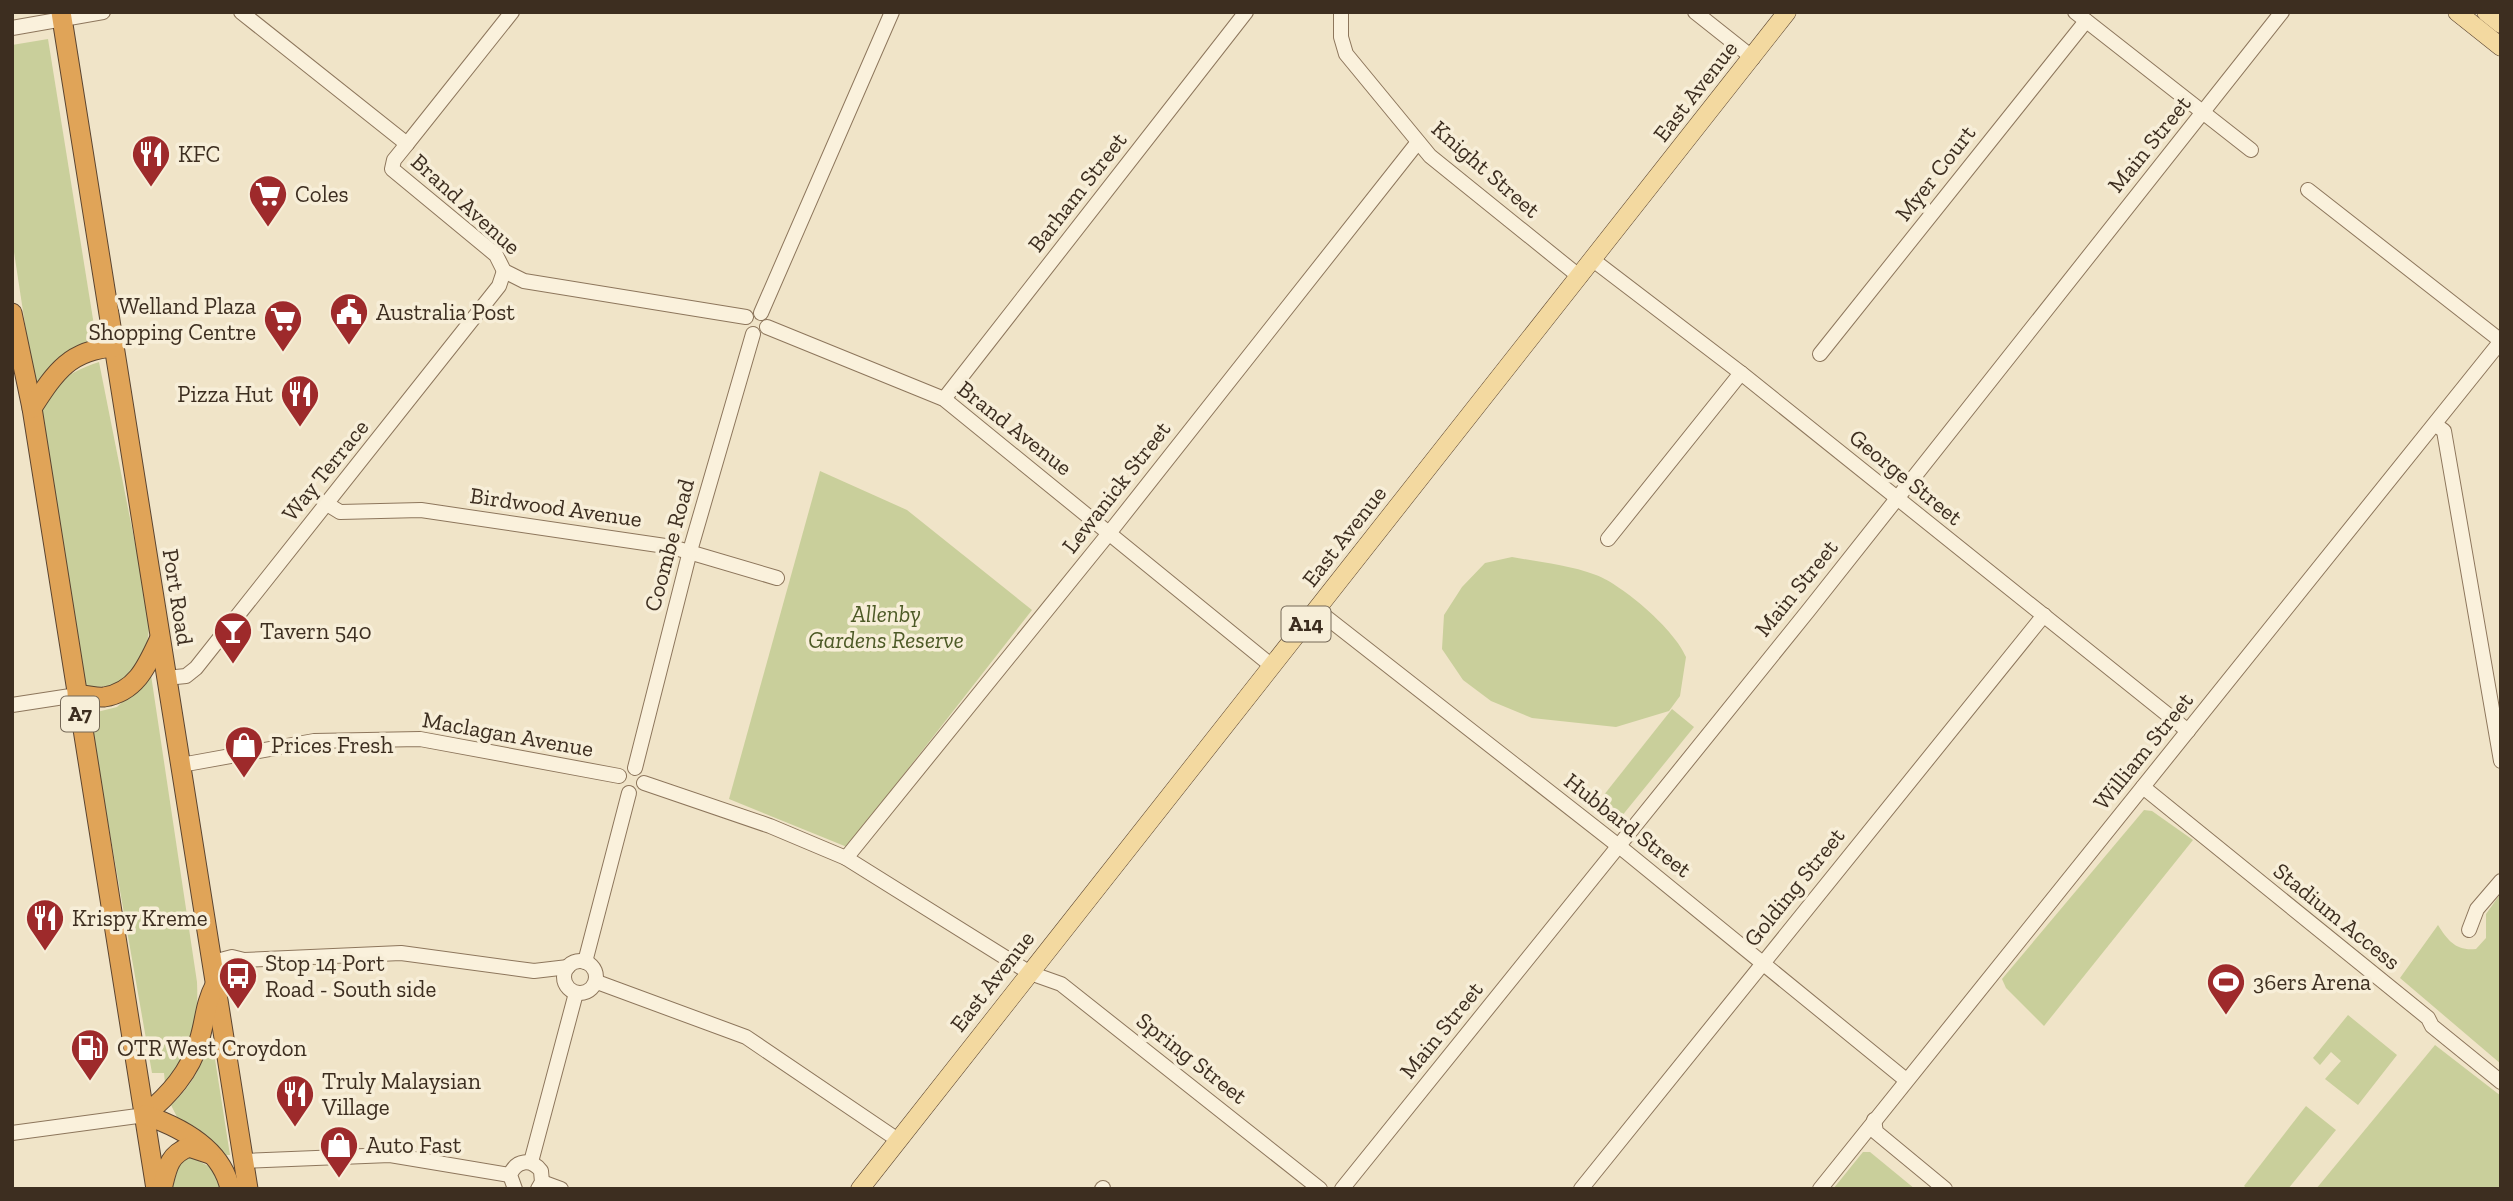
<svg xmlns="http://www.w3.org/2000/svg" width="2513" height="1201" viewBox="0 0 2513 1201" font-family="'Zilla Slab',serif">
	<rect width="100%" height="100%" fill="#f0e4c8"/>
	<g fill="#c9cf9b">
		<polygon points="48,39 97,344 35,390 12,239 12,45"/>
		<path d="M99,362L150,619L145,664L124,685L83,688L39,419C50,385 66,373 99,362Z"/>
		<polygon points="820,471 907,510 1032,610 847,847 729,799"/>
		<path d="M1512,557C1539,562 1569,565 1596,575C1623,585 1676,631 1686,657L1680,696L1669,711L1616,727L1532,718L1491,701L1463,680L1442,649L1444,615L1462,587L1485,563Z"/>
		<path d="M151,675L197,982C199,1033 192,1049 166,1093L164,1073H152L89,714L117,707Z"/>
		<polygon points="1672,709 1694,727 1617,822 1609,824 1592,810"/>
		<polygon points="2144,810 2152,811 2193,840 2044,1026 2006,988 2002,979"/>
		<path d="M2501,893V1064L2400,978L2438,925C2448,941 2456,951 2476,949L2486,938V914Z"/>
		<polygon points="2348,1015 2397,1055 2358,1105 2325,1079 2341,1061 2331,1052 2320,1065 2313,1058"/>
		<path d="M212,1040L230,1155H226C211,1138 200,1127 178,1119L171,1105C191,1086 202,1068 208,1041Z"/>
		<polygon points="2435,1045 2501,1096 2501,1189 2316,1189"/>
		<polygon points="2306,1106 2336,1130 2288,1189 2248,1189 2244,1186"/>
		<polygon points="1863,1152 1870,1152 1915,1189 1833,1189"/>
		<polygon points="191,1157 212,1168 220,1189 172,1189 180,1162"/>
	</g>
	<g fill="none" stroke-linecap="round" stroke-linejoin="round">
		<g stroke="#8d765c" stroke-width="16">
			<g id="minor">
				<polyline points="241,12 407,144 394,160 392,169 496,255 504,271 524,281 746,317"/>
				<polyline points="1341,12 1341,37 1346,54 1430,156 1580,277"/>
				<polyline points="1695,12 1753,58"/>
				<polyline points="2075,12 2251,150"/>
				<polyline points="12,28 103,12"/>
				<polyline points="407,144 512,12"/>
				<polyline points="1593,260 1741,373 2188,731"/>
				<polyline points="761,313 892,12"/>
				<polyline points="767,327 944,399 1272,666"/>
				<polyline points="1820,354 2086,21"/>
				<polyline points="944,399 1246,12"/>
				<polyline points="2436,425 2444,431 2501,761"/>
				<polyline points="327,504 340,512 421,510 672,547 777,578"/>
				<polyline points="1608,539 1741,373"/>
				<polyline points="1317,610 1625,851 1906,1080"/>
				<polyline points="166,678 186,676 196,668 499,286 504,271"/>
				<polyline points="12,705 77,695"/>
				<polyline points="181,765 314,741 420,739 619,776"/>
				<polyline points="635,768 690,551 753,334"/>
				<polyline points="644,783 770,826 846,858 1030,973 1061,984 1320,1189"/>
				<polyline points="2143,787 2428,1018 2432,1026 2501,1082"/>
				<polyline points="846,858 1110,532 1418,142"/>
				<polyline points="2469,930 2477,909 2501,881"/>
				<circle cx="580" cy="977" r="16"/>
				<polyline points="213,962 232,957 244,960 401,953 534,971 568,967"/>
				<polyline points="585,962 629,793"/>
				<polyline points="597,982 746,1037 898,1140"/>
				<polyline points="1874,1120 1876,1132 1945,1189"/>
				<polyline points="12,1133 145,1115"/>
				<polyline points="244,1161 390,1155 510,1175"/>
				<polyline points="531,1162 576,993"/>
				<polyline points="542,1182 561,1189"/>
				<path d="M515,1189L510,1175C516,1160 531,1158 541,1171L542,1182L538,1189"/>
				<polyline points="1102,1189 1103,1188"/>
				<polyline points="1342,1189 1808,611 2282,12"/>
				<polyline points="1581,1189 2044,615"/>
				<polyline points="1820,1189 2501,341 2308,190"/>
			</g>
		</g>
		<g stroke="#5b4430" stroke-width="19">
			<g id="major">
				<polyline points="2457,12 2501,47"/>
				<polyline points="2486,12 2501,24"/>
				<polyline points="860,1189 1787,12"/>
			</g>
		</g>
		<g stroke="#5b4430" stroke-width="21">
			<g id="highway">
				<polyline points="61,12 248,1189"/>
				<polyline points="12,313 32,408 156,1189"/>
				<path d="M32,408C55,373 69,350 114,347"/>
				<path d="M77,695C86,694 95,698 104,697C136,692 147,666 159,640"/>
				<path d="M145,1115C169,1095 190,1072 199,1041C206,1019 204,1006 216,983"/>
				<path d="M145,1115C180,1127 222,1149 230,1189"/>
				<path d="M162,1189C167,1169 168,1155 189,1147L210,1154"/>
			</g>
		</g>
		<use href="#minor" stroke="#faf1dc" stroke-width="14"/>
		<use href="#major" stroke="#f3d9a0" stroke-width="18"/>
		<use href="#highway" stroke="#e0a458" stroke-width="19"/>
	</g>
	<defs>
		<g id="restaurant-pin" transform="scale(2.0125)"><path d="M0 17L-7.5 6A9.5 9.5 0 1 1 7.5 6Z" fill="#9e2a2b" stroke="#f7eed8"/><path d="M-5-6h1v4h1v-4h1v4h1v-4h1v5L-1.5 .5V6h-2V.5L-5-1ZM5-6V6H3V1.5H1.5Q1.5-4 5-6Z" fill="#fff"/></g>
		<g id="supermarket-pin" transform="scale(2.0125)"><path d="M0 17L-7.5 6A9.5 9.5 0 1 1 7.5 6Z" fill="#9e2a2b" stroke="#f7eed8"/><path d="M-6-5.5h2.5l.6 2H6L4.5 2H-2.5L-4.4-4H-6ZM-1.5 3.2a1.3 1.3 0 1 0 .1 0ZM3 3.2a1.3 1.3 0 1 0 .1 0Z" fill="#fff"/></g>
		<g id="civic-pin" transform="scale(2.0125)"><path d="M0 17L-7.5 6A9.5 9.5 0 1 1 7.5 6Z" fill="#9e2a2b" stroke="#f7eed8"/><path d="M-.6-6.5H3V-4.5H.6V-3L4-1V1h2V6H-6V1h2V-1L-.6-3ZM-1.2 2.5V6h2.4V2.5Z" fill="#fff"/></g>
		<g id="bar-pin" transform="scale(2.0125)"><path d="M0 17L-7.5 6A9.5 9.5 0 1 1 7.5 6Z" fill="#9e2a2b" stroke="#f7eed8"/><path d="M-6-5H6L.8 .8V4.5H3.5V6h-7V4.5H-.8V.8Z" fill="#fff"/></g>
		<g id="shop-pin" transform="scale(2.0125)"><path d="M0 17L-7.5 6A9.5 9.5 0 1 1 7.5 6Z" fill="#9e2a2b" stroke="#f7eed8"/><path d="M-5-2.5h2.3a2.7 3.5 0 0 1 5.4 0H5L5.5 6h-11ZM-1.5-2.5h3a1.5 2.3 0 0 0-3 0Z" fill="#fff"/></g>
		<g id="bus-pin" transform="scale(2.0125)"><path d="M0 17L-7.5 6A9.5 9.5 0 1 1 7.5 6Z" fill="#9e2a2b" stroke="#f7eed8"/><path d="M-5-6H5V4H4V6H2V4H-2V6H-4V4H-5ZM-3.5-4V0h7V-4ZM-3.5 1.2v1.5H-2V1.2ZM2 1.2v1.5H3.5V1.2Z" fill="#fff"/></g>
		<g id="stadium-pin" transform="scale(2.0125)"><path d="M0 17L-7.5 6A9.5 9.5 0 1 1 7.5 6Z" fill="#9e2a2b" stroke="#f7eed8"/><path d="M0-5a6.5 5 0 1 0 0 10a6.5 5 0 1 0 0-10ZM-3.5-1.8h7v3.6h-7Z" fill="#fff"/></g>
		<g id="fuel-pin" transform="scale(2.0125)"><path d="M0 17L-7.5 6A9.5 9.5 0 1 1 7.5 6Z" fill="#9e2a2b" stroke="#f7eed8"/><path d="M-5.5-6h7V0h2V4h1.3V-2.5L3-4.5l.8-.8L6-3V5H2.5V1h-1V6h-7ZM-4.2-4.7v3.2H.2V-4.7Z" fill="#fff"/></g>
	</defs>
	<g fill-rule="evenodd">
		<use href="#restaurant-pin" x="151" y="154"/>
		<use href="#supermarket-pin" x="268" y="194"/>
		<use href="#civic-pin" x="349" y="312"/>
		<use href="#supermarket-pin" x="283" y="319"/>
		<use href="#restaurant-pin" x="300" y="394"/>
		<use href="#bar-pin" x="233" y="631"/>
		<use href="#shop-pin" x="244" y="745"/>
		<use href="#restaurant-pin" x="45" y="918"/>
		<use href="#bus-pin" x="238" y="976"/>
		<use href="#stadium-pin" x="2226" y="982"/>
		<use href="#fuel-pin" x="90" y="1048"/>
		<use href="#restaurant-pin" x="295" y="1094"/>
		<use href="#shop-pin" x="339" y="1145"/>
	</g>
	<g text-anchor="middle" stroke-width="7" stroke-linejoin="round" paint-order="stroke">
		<g fill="#f7eed8" stroke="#756857" stroke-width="2">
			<rect x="1281.5" y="606.5" width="49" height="35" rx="5"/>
			<rect x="61" y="696.5" width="38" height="35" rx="5"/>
		</g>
		<g font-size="21" font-weight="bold" fill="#3d2e20">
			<text x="1306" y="631">A14</text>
			<text x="80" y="721">A7</text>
		</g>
		<g font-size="23" fill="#3d2e20" stroke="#f7eed8">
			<text transform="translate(1695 91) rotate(-52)" y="8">East Avenue</text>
			<text transform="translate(2149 144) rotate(-51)" y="8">Main Street</text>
			<text transform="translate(1486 169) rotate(41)" y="8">Knight Street</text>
			<text transform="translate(1935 173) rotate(-52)" y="8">Myer Court</text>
			<text transform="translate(1077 192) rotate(-52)" y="8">Barham Street</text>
			<text transform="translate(466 204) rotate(42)" y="8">Brand Avenue</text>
			<text transform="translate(1015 428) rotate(38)" y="8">Brand Avenue</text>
			<text transform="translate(325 470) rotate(-51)" y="8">Way Terrace</text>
			<text transform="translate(1906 477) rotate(39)" y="8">George Street</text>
			<text transform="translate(1116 487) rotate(-52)" y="8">Lewanick Street</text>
			<text transform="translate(556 507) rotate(8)" y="8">Birdwood Avenue</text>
			<text transform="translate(1344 536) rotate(-52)" y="8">East Avenue</text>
			<text transform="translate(669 545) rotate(-75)" y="8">Coombe Road</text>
			<text transform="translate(1796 588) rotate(-51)" y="8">Main Street</text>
			<text transform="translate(178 597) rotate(81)" y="8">Port Road</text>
			<text transform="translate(508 734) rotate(10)" y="8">Maclagan Avenue</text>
			<text transform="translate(2143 751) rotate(-51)" y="8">William Street</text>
			<text transform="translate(1628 825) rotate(38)" y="8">Hubbard Street</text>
			<text transform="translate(1794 887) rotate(-51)" y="8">Golding Street</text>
			<text transform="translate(2337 916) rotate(39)" y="8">Stadium Access</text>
			<text transform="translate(992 981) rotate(-52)" y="8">East Avenue</text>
			<text transform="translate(1441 1030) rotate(-51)" y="8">Main Street</text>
			<text transform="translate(1192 1058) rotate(38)" y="8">Spring Street</text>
		</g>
		<g font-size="23" fill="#3d2e20" stroke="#f7eed8" text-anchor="start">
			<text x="178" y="162">KFC</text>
			<text x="295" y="202">Coles</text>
			<text x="256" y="314" text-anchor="end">Welland Plaza<tspan x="256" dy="26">Shopping Centre</tspan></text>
			<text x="376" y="320">Australia Post</text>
			<text x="273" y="402" text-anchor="end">Pizza Hut</text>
			<text x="260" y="639">Tavern 540</text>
			<text x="271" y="753">Prices Fresh</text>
			<text x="72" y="926">Krispy Kreme</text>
			<text x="265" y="971">Stop 14 Port<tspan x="265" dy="26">Road - South side</tspan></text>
			<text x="2253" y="990">36ers Arena</text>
			<text x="117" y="1056">OTR West Croydon</text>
			<text x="322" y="1089">Truly Malaysian<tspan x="322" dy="26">Village</tspan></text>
			<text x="366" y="1153">Auto Fast</text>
		</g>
		<g font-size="23" font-style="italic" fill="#4d5a26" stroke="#f7eed8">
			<text x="886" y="622">Allenby<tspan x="886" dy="26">Gardens Reserve</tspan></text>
		</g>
	</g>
	<rect width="2513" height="1201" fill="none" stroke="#3d2e20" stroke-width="28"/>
</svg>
